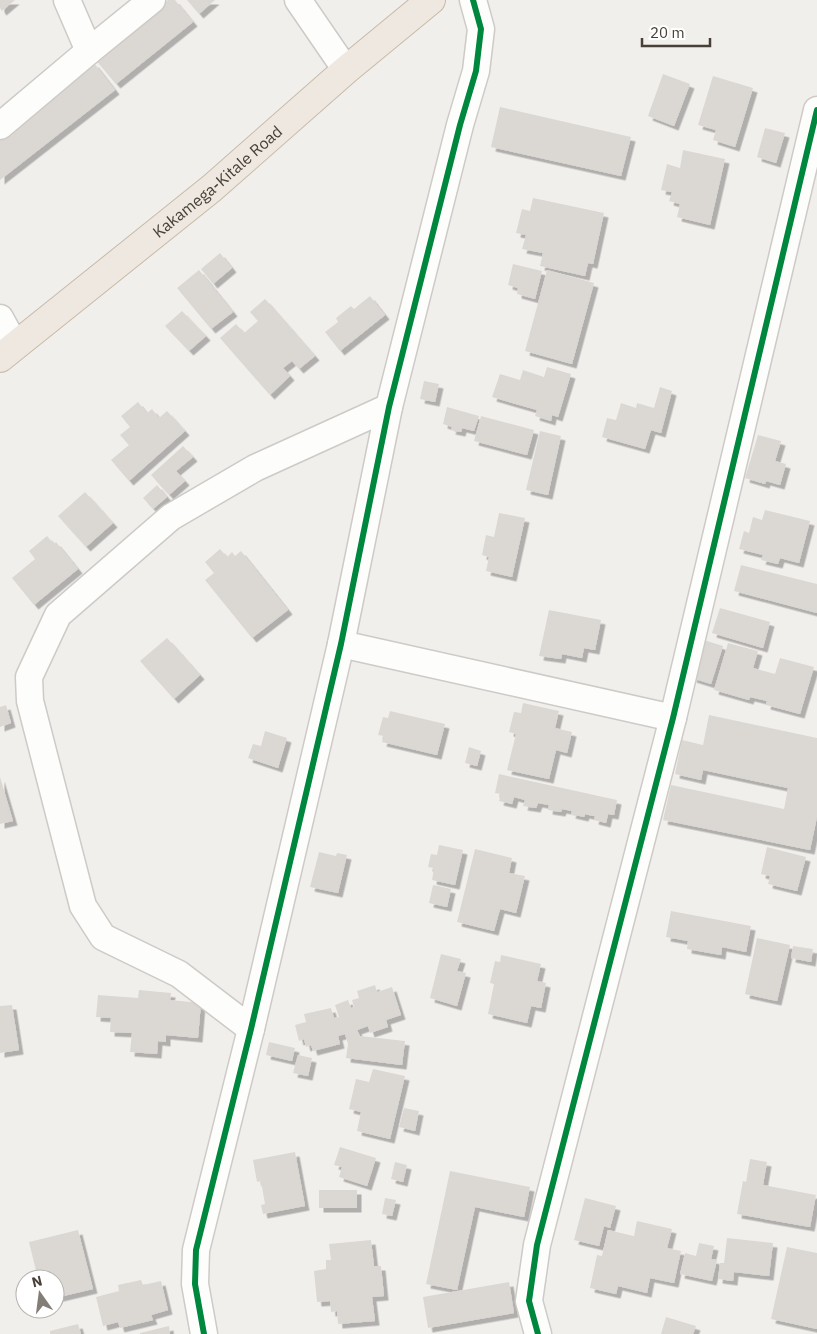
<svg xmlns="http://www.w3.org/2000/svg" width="817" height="1334" viewBox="0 0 817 1334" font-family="'IBM Plex Sans',sans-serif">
	<defs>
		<filter id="shadow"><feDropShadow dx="4.5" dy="4.5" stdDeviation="0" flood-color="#0004"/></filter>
	</defs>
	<rect width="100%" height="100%" fill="#f1efec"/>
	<g fill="#dbd8d4" filter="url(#shadow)">
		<polygon points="0,0 15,0 2,11 0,8"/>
		<polygon points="168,0 175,0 193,22 116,84 95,59"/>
		<polygon points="187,0 215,0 199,14"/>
		<polygon points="94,63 115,90 0,180 0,137"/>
		<polygon points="663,74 690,84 674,126 648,116"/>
		<polygon points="713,76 753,88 735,147 713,140 716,130 698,125"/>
		<polygon points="500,107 631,137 621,176 491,147"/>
		<polygon points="765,128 785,133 776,163 757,157"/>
		<polygon points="683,150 725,159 710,225 677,217 680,204 669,201 672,192 661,190 667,164 680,168"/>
		<polygon points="533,198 604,213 593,264 588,263 585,276 540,266 543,253 522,249 526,235 516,233 522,209 530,211"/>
		<polygon points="220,253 232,268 213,284 201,269"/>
		<polygon points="513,264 542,271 535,299 517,294 518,288 508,285"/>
		<polygon points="199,270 233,312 211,329 177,288"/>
		<polygon points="547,270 594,283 572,364 525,351"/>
		<polygon points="370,296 385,315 340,351 325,332 338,322 336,318 351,306 354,309"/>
		<polygon points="265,299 315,356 299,369 292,361 283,368 290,376 270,395 220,338 236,324 244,333 258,321 250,312"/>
		<polygon points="182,311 206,336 189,351 165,326"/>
		<polygon points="547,367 571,374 558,417 552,415 551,421 535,416 537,410 492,397 500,374 520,380 523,370 544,377"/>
		<polygon points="424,381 439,384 435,402 420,399"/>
		<polygon points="660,387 672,391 661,433 651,430 645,449 602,437 607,418 616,420 621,403 636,408 637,403 654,408"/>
		<polygon points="138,402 147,413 152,409 159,418 167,411 185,431 129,481 111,460 129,445 120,435 130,427 121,416"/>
		<polygon points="447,407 479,416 474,431 462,428 461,432 451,430 452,427 443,424"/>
		<polygon points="481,416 534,430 527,455 474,441"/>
		<polygon points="540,431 561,436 548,495 526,490"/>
		<polygon points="758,435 781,441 775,461 786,464 780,485 766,481 765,484 745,478"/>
		<polygon points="183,446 193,457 176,471 185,481 169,495 151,475"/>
		<polygon points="157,485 167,497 153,509 143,498"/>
		<polygon points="85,492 113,523 86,547 58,516"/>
		<polygon points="765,510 810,521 799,563 780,558 778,564 761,560 763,555 739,549 744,531 749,533 753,517 762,520"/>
		<polygon points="499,513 525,518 512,577 486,571 489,557 482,555 486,535 494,537"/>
		<polygon points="47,536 54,544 56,542 78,569 34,605 12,578 35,559 29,551"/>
		<polygon points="220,549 227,557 232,552 235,556 241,551 288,610 252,638 205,580 214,573 205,562"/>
		<polygon points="741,565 817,584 817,613 734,591"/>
		<polygon points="720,608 770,622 763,648 712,633"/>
		<polygon points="549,610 601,620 595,650 584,648 582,658 562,654 561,659 539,656"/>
		<polygon points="167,638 200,675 174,699 140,661"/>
		<polygon points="704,640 723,646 711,684 692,678"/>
		<polygon points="728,643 758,651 753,668 775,674 780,658 814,667 800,714 766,705 767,701 750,697 749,700 714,690"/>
		<polygon points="523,703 559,711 555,728 572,732 567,753 556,750 549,779 507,770 516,734 509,732 514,712 521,713"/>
		<polygon points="6,705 11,723 0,727 0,707"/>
		<polygon points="390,711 445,724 437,755 382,742 384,736 378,735 383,717 388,718"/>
		<polygon points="709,715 817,738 817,817 810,850 663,820 671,785 784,809 788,788 703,770 701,780 675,774 682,740 703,745"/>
		<polygon points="265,731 287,738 278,768 248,758 253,744 261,746"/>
		<polygon points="469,747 481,751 477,766 465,763"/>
		<polygon points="499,774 617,800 614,815 608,814 606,823 594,820 595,816 593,816 585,814 584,817 571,814 572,811 562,809 561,812 548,810 549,805 538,803 536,808 523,806 525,800 514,797 512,804 499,801 501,794 495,793"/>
		<polygon points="0,777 13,821 0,824"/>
		<polygon points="439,845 463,850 455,885 432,880 434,868 428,867 431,854 437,855"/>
		<polygon points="767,847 806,857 797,891 768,884 770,876 761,874"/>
		<polygon points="475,849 512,858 509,873 525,876 516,913 500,909 494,931 457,922"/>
		<polygon points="319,852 336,856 337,853 347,855 338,893 310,887"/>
		<polygon points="433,885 451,889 447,907 429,903"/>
		<polygon points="671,911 751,926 746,952 722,947 721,955 687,949 688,941 666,937"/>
		<polygon points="757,938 790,945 777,1001 745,994"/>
		<polygon points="793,946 813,949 811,962 791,958"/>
		<polygon points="441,954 461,959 457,971 466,973 457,1006 430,998"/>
		<polygon points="501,955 541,964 537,981 546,983 541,1008 531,1006 527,1023 488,1014 494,984 490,983 495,961 500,962"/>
		<polygon points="375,985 377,992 392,987 401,1015 386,1020 388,1027 370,1033 368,1026 357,1030 360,1036 405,1041 402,1065 346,1058 348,1044 345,1034 338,1036 340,1044 313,1051 311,1045 306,1047 304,1039 299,1041 295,1025 306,1022 304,1014 331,1008 334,1018 339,1017 335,1005 348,1000 351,1008 354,1007 352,1000 359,998 357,991"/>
		<polygon points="139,990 171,993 170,1000 201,1003 198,1038 166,1035 166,1042 158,1041 157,1054 130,1052 132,1033 110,1032 111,1018 96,1017 98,995 138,998"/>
		<polygon points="12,1005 19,1050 0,1053 0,1006"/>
		<polygon points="269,1042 295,1048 292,1061 266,1055"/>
		<polygon points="298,1055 312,1058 308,1076 293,1073"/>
		<polygon points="373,1069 405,1076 390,1139 357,1131 361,1112 349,1109 356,1079 369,1082"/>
		<polygon points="404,1108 419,1111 415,1131 399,1127"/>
		<polygon points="340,1147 376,1158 367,1186 339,1177 342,1167 334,1165"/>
		<polygon points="295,1152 305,1206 263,1214 261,1205 265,1204 261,1181 257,1182 253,1160"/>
		<polygon points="750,1159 767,1162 763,1185 816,1195 810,1227 737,1214 743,1181 746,1182"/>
		<polygon points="395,1162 407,1165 403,1182 391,1179"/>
		<polygon points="450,1171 530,1187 524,1217 475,1207 457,1290 426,1284"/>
		<rect x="319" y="1190" width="38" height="18"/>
		<polygon points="385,1198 396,1200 392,1216 382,1214"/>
		<polygon points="585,1198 616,1206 610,1228 604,1226 599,1246 574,1240"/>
		<polygon points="637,1221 672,1229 667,1248 681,1251 674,1283 650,1278 647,1293 618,1286 616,1294 590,1288 597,1255 602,1256 608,1230 634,1236"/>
		<polygon points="78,1230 93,1289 55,1298 55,1279 38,1279 29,1242"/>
		<polygon points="727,1238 773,1243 769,1276 734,1272 733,1281 718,1279 720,1263 724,1263"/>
		<polygon points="371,1240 374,1266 381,1266 384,1296 372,1297 375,1321 338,1324 337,1311 331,1312 330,1301 317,1302 314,1271 326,1269 326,1260 331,1260 329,1244"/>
		<polygon points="699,1243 714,1246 711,1259 717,1260 712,1281 680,1274 685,1253 696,1256"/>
		<polygon points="787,1247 817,1253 817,1329 771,1319"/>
		<polygon points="141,1280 143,1285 161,1281 168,1310 151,1315 153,1320 120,1328 118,1322 103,1326 96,1297 119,1291 118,1285"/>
		<polygon points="509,1282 514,1313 428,1328 423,1297"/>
		<polygon points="666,1317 696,1326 693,1334 661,1334"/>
		<polygon points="78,1324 81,1334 50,1334 50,1331"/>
		<polygon points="169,1326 170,1334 140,1334 140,1333"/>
	</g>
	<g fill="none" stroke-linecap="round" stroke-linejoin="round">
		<g stroke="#cdcac7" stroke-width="29">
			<g id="minor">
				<polyline points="67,0 89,51"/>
				<polyline points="298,0 346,70"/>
				<polyline points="0,126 89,51 152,0"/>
				<polyline points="0,318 15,345"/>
				<polyline points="341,644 673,718"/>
				<polyline points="251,1029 179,974 103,937 83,906 30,701 29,677 58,615 171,517 255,468 389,407"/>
				<polyline points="204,1334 195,1284 196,1250 251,1029 341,644 389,407 460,125 476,71 481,29 473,0"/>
				<polyline points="538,1334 529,1301 537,1245 673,718 817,110"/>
			</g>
		</g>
		<g stroke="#c8baa8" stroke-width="30">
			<g id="trunk">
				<path id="s1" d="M0,358L212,188L346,70L431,0"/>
			</g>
		</g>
		<use href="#minor" stroke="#fdfdfc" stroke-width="26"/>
		<use href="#trunk" stroke="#eee8e0" stroke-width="28"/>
		<g stroke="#fff" stroke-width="9">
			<g id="cycleway">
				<polyline points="204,1334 195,1284 196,1250 251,1029 341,644 389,407 460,125 476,71 481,29 473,0"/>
				<polyline points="538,1334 529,1301 537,1245 673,718 817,110"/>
			</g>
		</g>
		<use href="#cycleway" stroke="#00873e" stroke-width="6"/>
	</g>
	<g text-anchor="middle" stroke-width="4" stroke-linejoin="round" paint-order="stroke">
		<g font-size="16" fill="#484038" stroke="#fff">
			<text dy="6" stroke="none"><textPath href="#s1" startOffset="280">Kakamega-Kitale Road</textPath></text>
		</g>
	</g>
	<g transform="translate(40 1294) rotate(346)"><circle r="24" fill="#ffffff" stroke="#b6b3af"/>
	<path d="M0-4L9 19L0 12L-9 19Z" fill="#837d77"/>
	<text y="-8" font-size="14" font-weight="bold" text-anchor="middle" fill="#484038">N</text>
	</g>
	<path d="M642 38v8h68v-8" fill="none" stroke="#484038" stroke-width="2.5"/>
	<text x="650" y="38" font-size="15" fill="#484038" stroke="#ffffff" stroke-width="4" paint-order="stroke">20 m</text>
</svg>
